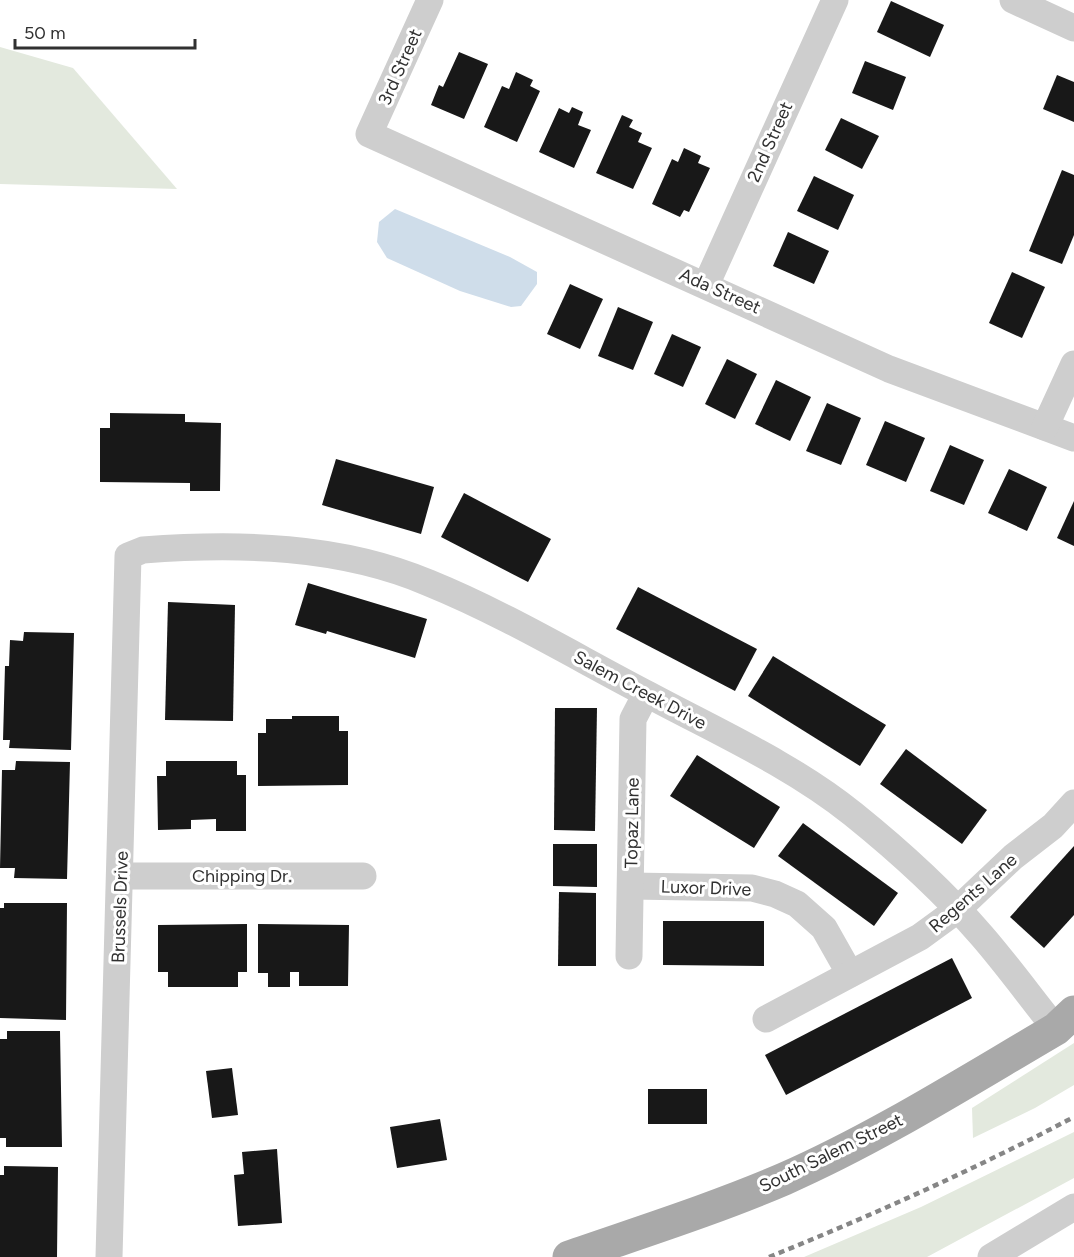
<svg xmlns="http://www.w3.org/2000/svg" width="1074" height="1257" viewBox="0 0 1074 1257" font-family="Figtree,sans-serif">
	<rect width="100%" height="100%" fill="#fff"/>
	<g fill="#e3e9de">
		<polygon points="0,47 73,68 177,189 0,184"/>
		<polygon points="1074,1043 1074,1085 1035,1108 973,1138 972,1108"/>
		<polygon points="1074,1132 1074,1178 927,1257 804,1257 921,1207"/>
	</g>
	<polygon fill="#cfddea" points="395,209 510,257 537,272 537,284 521,306 511,307 460,291 387,258 377,242 379,222"/>
	<g fill="#181818">
		<polygon points="891,1 944,25 930,57 877,32"/>
		<polygon points="459,52 488,64 464,119 431,105 439,85 443,87"/>
		<polygon points="865,61 906,77 893,110 852,93"/>
		<polygon points="516,72 533,80 530,86 540,91 517,142 484,127 502,86 509,89"/>
		<polygon points="1057,75 1074,82 1074,122 1043,109"/>
		<polygon points="572,107 583,112 578,125 591,130 574,168 539,152 559,108 569,113"/>
		<polygon points="622,115 633,120 629,127 642,133 638,142 652,148 633,189 596,173"/>
		<polygon points="841,118 879,136 862,169 825,150"/>
		<polygon points="684,148 701,156 698,163 710,168 689,212 684,210 680,217 652,204 672,159 678,162"/>
		<polygon points="1062,170 1074,175 1074,235 1062,264 1029,251"/>
		<polygon points="814,176 854,195 838,230 797,211"/>
		<polygon points="788,232 829,251 814,284 773,266"/>
		<polygon points="1012,272 1045,287 1022,338 989,323"/>
		<polygon points="570,284 603,299 580,349 547,334"/>
		<polygon points="618,307 653,322 633,370 598,356"/>
		<polygon points="672,334 701,347 683,387 654,374"/>
		<polygon points="727,359 757,374 735,419 705,404"/>
		<polygon points="776,380 811,397 790,441 755,424"/>
		<polygon points="827,403 861,418 841,465 806,451"/>
		<polygon points="110,413 185,414 185,422 221,423 220,491 190,491 190,483 100,482 100,428 110,428"/>
		<polygon points="885,421 925,438 906,482 866,465"/>
		<polygon points="950,445 984,460 964,505 930,491"/>
		<polygon points="336,459 434,487 421,534 322,505"/>
		<polygon points="1009,469 1047,487 1027,531 988,513"/>
		<polygon points="464,493 551,539 528,582 441,537"/>
		<polygon points="1074,501 1074,546 1057,538"/>
		<polygon points="308,583 427,619 415,658 327,631 326,634 295,625"/>
		<polygon points="638,587 757,649 735,691 616,629"/>
		<polygon points="168,602 235,605 233,721 165,720"/>
		<polygon points="24,632 74,633 71,750 9,748 10,740 3,740 5,666 9,666 10,640 23,641"/>
		<polygon points="773,656 886,725 860,766 748,696"/>
		<polygon points="555,708 597,708 595,831 554,830"/>
		<polygon points="292,716 339,716 339,731 348,731 348,785 258,786 258,733 266,733 266,719 292,719"/>
		<polygon points="906,749 987,810 962,844 880,784"/>
		<polygon points="697,755 780,807 754,848 670,796"/>
		<polygon points="16,761 70,762 67,879 14,878 15,868 0,868 2,770 15,770"/>
		<polygon points="166,761 237,761 237,775 246,775 246,831 216,831 216,819 191,820 191,829 158,830 157,776 166,776"/>
		<polygon points="803,823 898,893 874,926 778,856"/>
		<polygon points="553,844 597,844 597,887 553,886"/>
		<polygon points="1074,846 1074,915 1044,948 1010,917"/>
		<polygon points="559,892 596,893 596,966 558,966"/>
		<polygon points="4,903 67,903 66,1020 0,1018 0,908 4,908"/>
		<polygon points="663,921 764,921 764,966 663,965"/>
		<polygon points="247,924 247,972 238,972 238,987 168,987 168,972 158,972 158,925"/>
		<polygon points="258,924 349,925 348,986 299,986 299,972 290,972 290,987 268,987 268,973 258,973"/>
		<polygon points="952,958 972,998 786,1095 765,1055"/>
		<polygon points="7,1031 60,1031 62,1147 6,1147 6,1138 0,1138 0,1039 7,1039"/>
		<polygon points="232,1068 238,1115 212,1118 206,1071"/>
		<rect x="648" y="1089" width="59" height="35"/>
		<polygon points="440,1119 447,1160 397,1168 390,1127"/>
		<polygon points="277,1149 282,1223 238,1226 234,1175 244,1174 242,1152"/>
		<polygon points="4,1166 58,1167 57,1257 0,1257 0,1175 4,1175"/>
	</g>
	<g fill="none" stroke-linecap="round" stroke-linejoin="round">
		<g stroke="#cecece" stroke-width="27">
			<polyline points="430,0 369,134 889,369 1074,438"/>
			<polyline points="1013,0 1074,28"/>
			<polyline points="706,285 835,0"/>
			<polyline points="1045,427 1074,364"/>
			<polyline points="121,876 363,876"/>
			<polyline points="631,886 752,888 775,894 797,904 824,928 850,974"/>
			<polyline points="629,956 633,719 646,694"/>
			<polyline points="766,1019 920,937 957,910 1013,857 1053,826 1074,803"/>
			<path d="M109,1257L128,556L143,550C238,543 340,545 429,583C505,614 576,657 649,695C718,732 792,765 853,814C899,851 944,892 982,936C1008,966 1031,998 1056,1029"/>
			<polyline points="991,1257 1074,1207"/>
		</g>
		<path stroke="#a9a9a9" stroke-width="33" d="M569,1257C641,1232 714,1209 784,1179C879,1137 967,1081 1056,1029L1074,1012"/>
		<path stroke="#868686" stroke-width="4.5" stroke-dasharray="6 4.5" stroke-linecap="butt" d="M769,1257C873,1215 975,1169 1074,1117"/>
	</g>
	<g text-anchor="middle" stroke-width="6" stroke-linejoin="round" paint-order="stroke">
		<g font-size="18" fill="#313131" stroke="#fff">
			<text transform="translate(400 67) rotate(-66)" y="6">3rd Street</text>
			<text transform="translate(770 142) rotate(-66)" y="6">2nd Street</text>
			<text transform="translate(720 291) rotate(24)" y="6">Ada Street</text>
			<text transform="translate(640 690) rotate(28)" y="6">Salem Creek Drive</text>
			<text transform="translate(632 823) rotate(-89)" y="6">Topaz Lane</text>
			<text x="242" y="882">Chipping Dr.</text>
			<text transform="translate(706 888) rotate(2)" y="6">Luxor Drive</text>
			<text transform="translate(973 893) rotate(-41)" y="6">Regents Lane</text>
			<text transform="translate(120 907) rotate(-88)" y="6">Brussels Drive</text>
			<text transform="translate(831 1153) rotate(-26)" y="6">South Salem Street</text>
		</g>
	</g>
	<path d="M15 39v9h180v-9" fill="none" stroke="#313131" stroke-width="3"/>
	<text x="24" y="39" font-size="18" fill="#313131" stroke="#ffffff" stroke-width="4.5" paint-order="stroke">50 m</text>
</svg>
